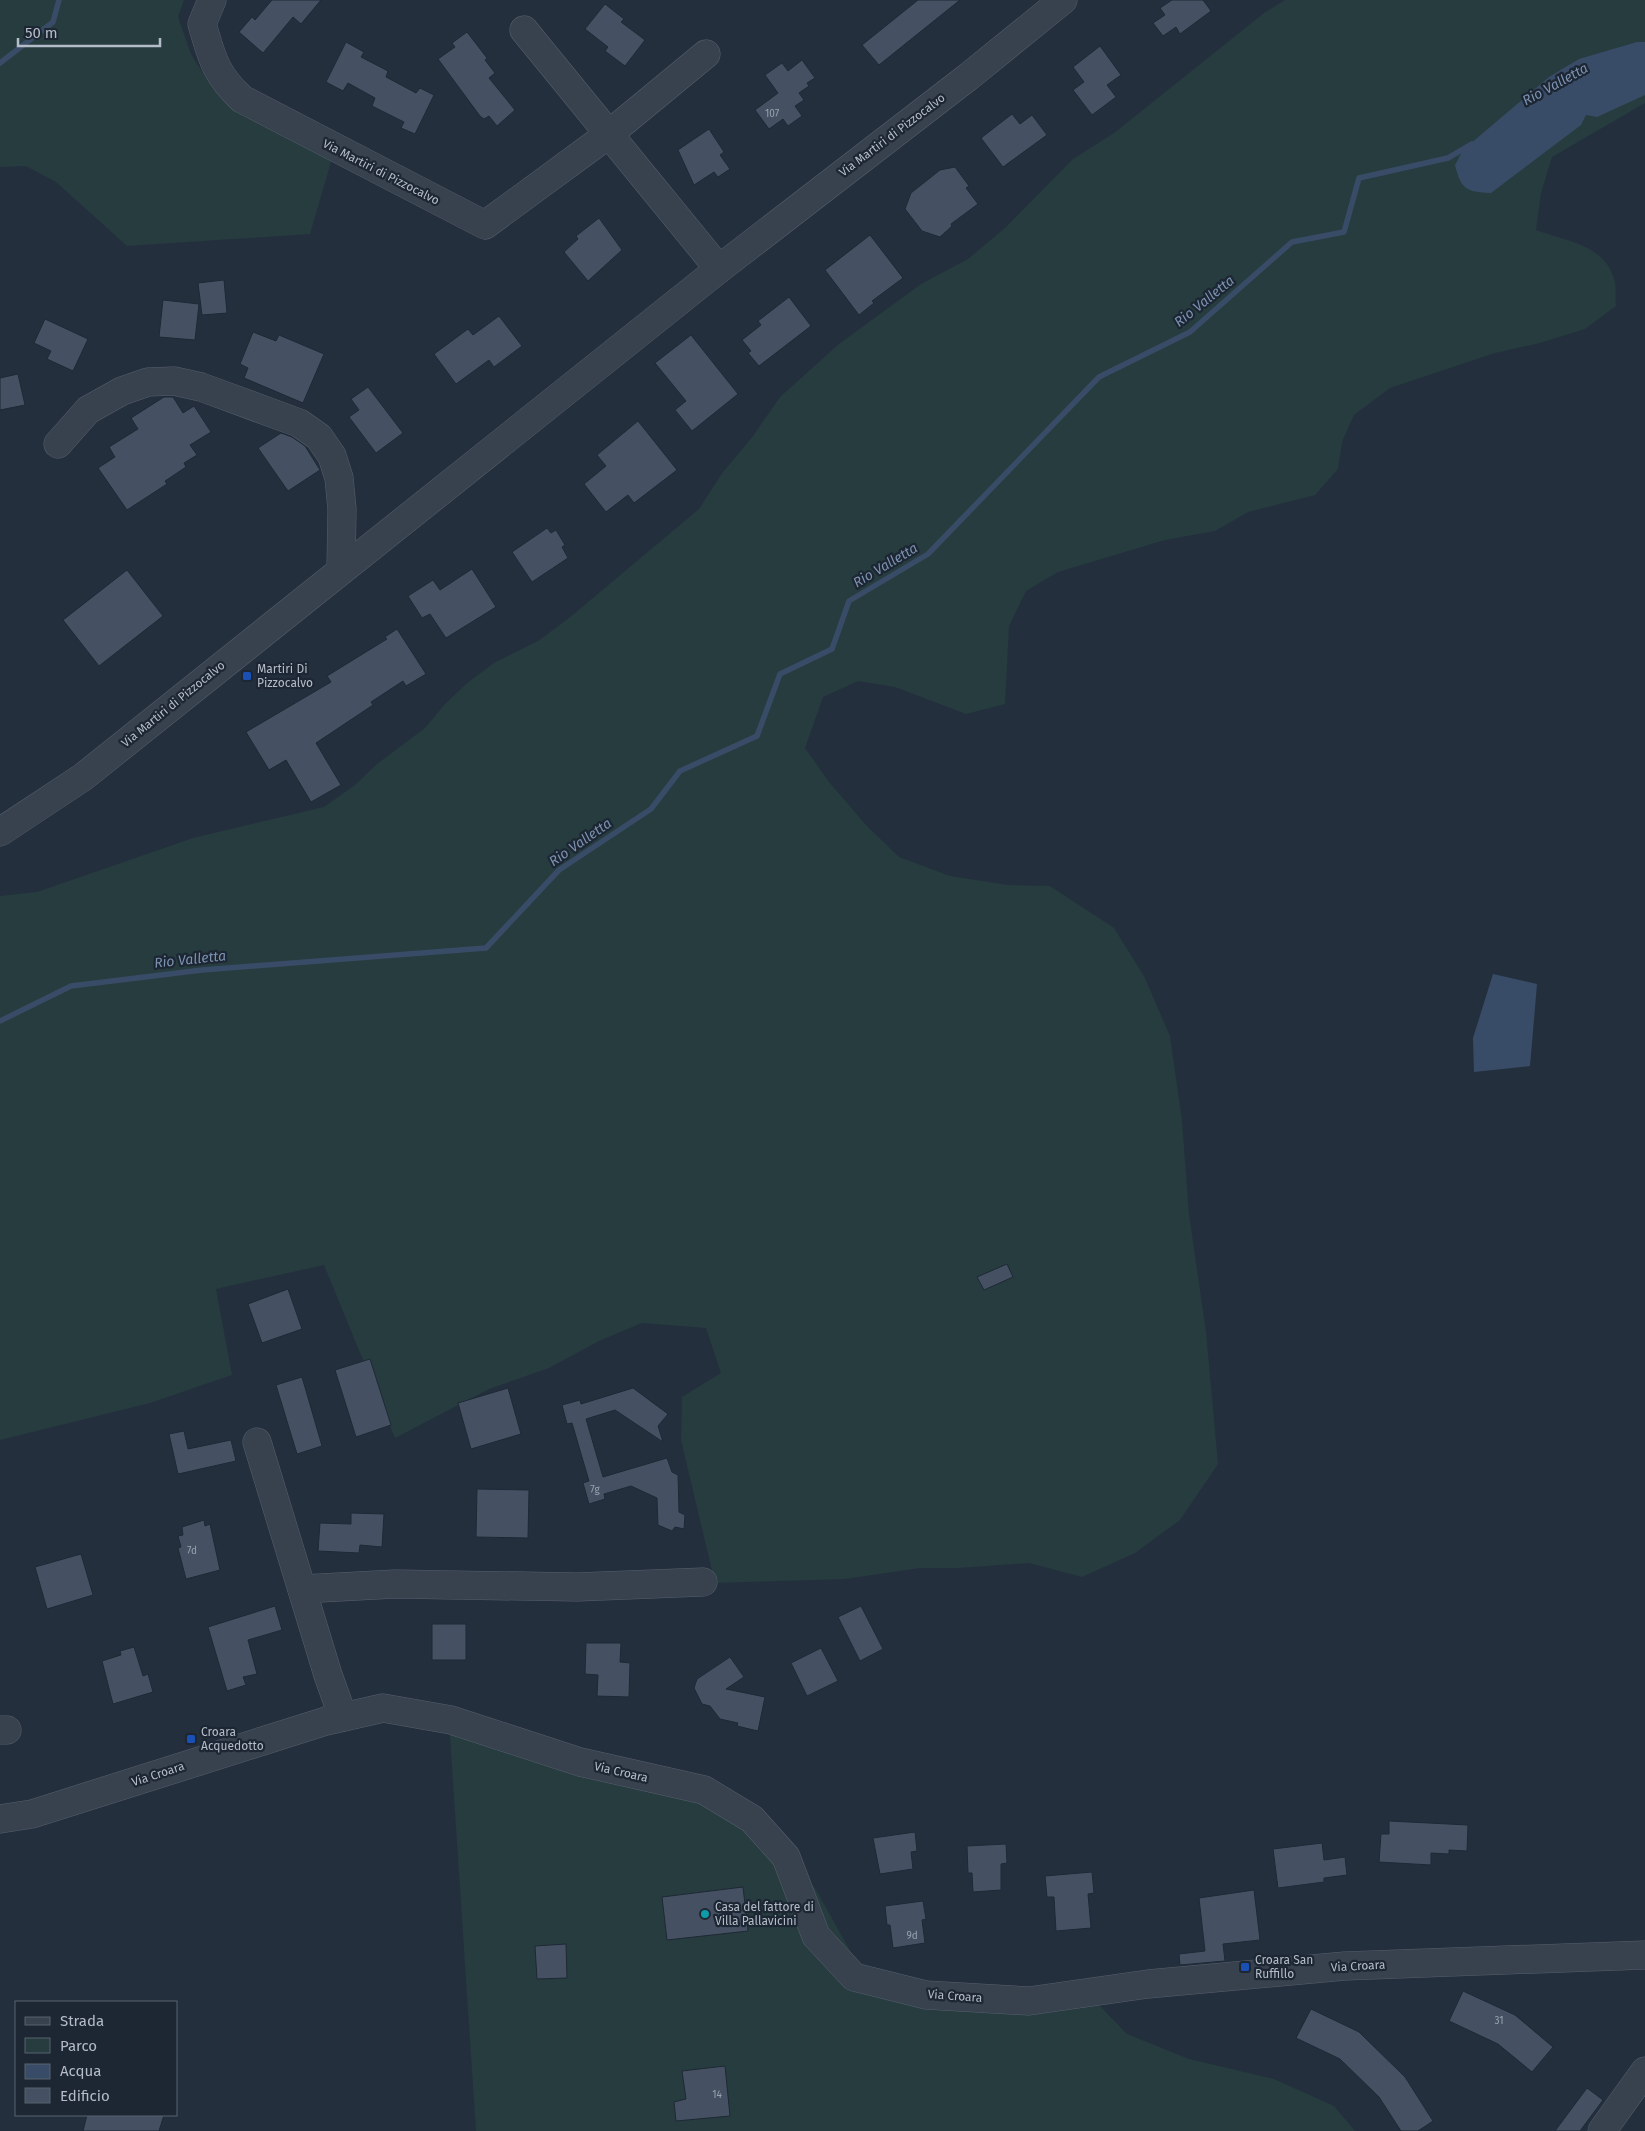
<svg xmlns="http://www.w3.org/2000/svg" width="1645" height="2131" viewBox="0 0 1645 2131" font-family="'Fira Sans',sans-serif">
	<rect width="100%" height="100%" fill="#242f3e"/>
	<g fill="#263c3f">
		<polygon points="0,0 184,0 178,17 191,54 213,89 242,110 285,130 331,162 310,234 127,246 56,182 26,166 0,167"/>
		<path d="M1285,0H1645V103L1552,157L1541,193L1536,230C1565,241 1604,244 1614,279C1617,287 1615,298 1616,306L1585,329L1540,343L1495,353L1390,388L1354,415L1342,442L1338,469L1315,495L1248,512L1215,531L1165,540L1058,572L1026,591L1009,626L1005,704L966,714L895,687L858,681L823,697L805,748L829,782L866,825L899,857L950,876L1008,885L1050,886L1114,928L1144,976L1170,1036L1182,1121L1189,1214L1206,1332L1218,1464L1180,1520L1135,1553L1082,1577L1029,1563L958,1568H920L845,1579L715,1583L681,1440L682,1397L721,1373L706,1328L642,1323L599,1341L549,1368L489,1389L395,1438L324,1265L216,1289L232,1375L150,1403L0,1440V896L37,892L193,838L324,807L355,785L377,764L425,728L445,704L467,683L494,663L538,641L569,618L699,509L723,472L753,436L780,397L839,344L921,284L968,259L1006,227L1073,159L1114,133L1264,13Z"/>
		<polygon points="449,1721 703,1800 796,1863 816,1890 857,1963 894,1983 1099,2005 1127,2034 1189,2059 1274,2079 1334,2106 1355,2131 476,2131"/>
	</g>
	<g fill="#394c67">
		<path d="M1637,42H1645V95L1597,117L1586,115L1581,125L1491,193C1466,192 1461,189 1455,165L1463,150L1549,77L1579,59Z"/>
		<polygon points="1493,974 1537,984 1530,1066 1474,1072 1473,1038"/>
	</g>
	<g fill="none" stroke-linecap="round" stroke-linejoin="round">
		<g stroke="#394c67" stroke-width="5.5">
			<polyline points="0,63 53,22 59,0"/>
			<polyline points="0,1021 71,986 202,970 486,948 559,870 651,809 680,771 757,736 780,674 832,649 849,601 928,554 1099,377 1190,332 1292,242 1344,232 1359,178 1448,158 1472,144"/>
		</g>
	</g>
	<g fill="#455162" stroke="#1f2835">
		<polygon points="272,0 321,0 301,24 293,17 263,53 239,32 252,17 255,20"/>
		<polygon points="918,0 960,0 879,65 862,45"/>
		<polygon points="1172,0 1203,0 1211,11 1180,34 1176,27 1163,36 1153,23 1165,15 1160,8"/>
		<polygon points="605,4 624,19 621,22 645,40 625,66 605,51 608,47 585,29"/>
		<polygon points="467,32 487,58 485,60 495,73 489,78 515,110 497,126 489,116 484,119 480,116 438,59 455,47 452,43"/>
		<polygon points="346,42 364,52 361,57 388,71 386,77 416,93 420,88 434,95 415,134 401,128 404,122 372,106 375,98 348,83 343,91 326,82"/>
		<polygon points="1100,46 1121,75 1107,85 1116,97 1092,115 1073,90 1084,82 1073,67"/>
		<polygon points="802,60 815,78 807,83 809,86 799,93 804,100 795,106 802,116 788,126 783,119 769,129 755,110 778,93 765,75 782,63 788,71"/>
		<polygon points="1012,114 1020,124 1032,115 1047,135 1003,167 981,138"/>
		<polygon points="709,129 724,152 720,155 730,169 718,177 714,172 694,185 678,150"/>
		<polygon points="955,167 969,186 966,188 978,204 951,224 952,226 940,237 922,231 905,209 911,193 940,170"/>
		<polygon points="599,218 622,250 588,281 564,252 578,239 576,236"/>
		<polygon points="870,235 903,278 872,301 874,303 859,315 825,270"/>
		<polygon points="224,280 227,313 202,315 198,283"/>
		<polygon points="789,297 811,326 759,366 748,353 751,351 742,340 761,325 758,321"/>
		<polygon points="163,300 199,304 195,340 159,337"/>
		<polygon points="499,316 522,346 494,367 489,360 456,384 434,354 468,329 473,335"/>
		<polygon points="45,319 88,339 73,371 47,359 51,351 34,343"/>
		<polygon points="253,332 276,341 279,335 324,354 303,403 244,378 248,368 240,364"/>
		<polygon points="691,335 738,394 692,431 675,410 686,401 655,363"/>
		<polygon points="18,374 25,405 0,410 0,378"/>
		<polygon points="368,387 403,433 376,453 349,417 359,410 351,399"/>
		<polygon points="164,397 173,397 183,413 194,406 211,432 190,445 197,455 184,463 186,467 165,481 167,484 127,510 98,468 115,457 109,447 138,429 131,418"/>
		<polygon points="638,421 677,470 634,503 628,495 606,512 584,484 606,466 597,455"/>
		<polygon points="281,433 292,437 305,446 320,470 288,491 258,448"/>
		<polygon points="547,528 551,533 556,530 565,545 562,547 568,558 532,582 512,552"/>
		<polygon points="472,569 496,607 446,638 430,614 422,618 408,596 433,580 440,590"/>
		<polygon points="127,570 163,616 99,666 63,620"/>
		<polygon points="397,629 426,674 406,686 403,681 371,702 373,705 316,743 341,785 311,802 286,760 269,770 246,732 331,682 327,676 387,639 385,637"/>
		<polygon points="1007,1264 1013,1277 984,1290 977,1277"/>
		<polygon points="288,1289 302,1329 262,1343 248,1304"/>
		<polygon points="370,1359 391,1425 356,1437 335,1370"/>
		<polygon points="302,1377 322,1446 297,1454 276,1385"/>
		<polygon points="508,1388 521,1434 471,1449 458,1403"/>
		<polygon points="633,1388 668,1414 658,1426 663,1442 615,1410 586,1419 603,1477 667,1458 672,1472 678,1475 679,1512 685,1515 684,1529 675,1527 672,1531 658,1525 657,1498 631,1486 604,1494 605,1499 589,1504 583,1483 589,1481 572,1423 567,1424 562,1405 580,1400 581,1404"/>
		<polygon points="184,1431 188,1449 231,1440 236,1461 178,1474 169,1434"/>
		<polygon points="477,1489 529,1490 528,1538 476,1537"/>
		<polygon points="351,1513 384,1514 382,1547 360,1545 359,1553 318,1551 320,1523 351,1524"/>
		<polygon points="204,1520 205,1526 210,1524 220,1570 186,1579 178,1548 181,1547 178,1536 183,1535 182,1527"/>
		<polygon points="81,1554 93,1595 47,1609 35,1567"/>
		<polygon points="275,1606 282,1630 248,1640 257,1674 243,1677 246,1685 227,1691 208,1627"/>
		<polygon points="861,1606 883,1649 860,1661 838,1617"/>
		<rect x="432" y="1624" width="34" height="36"/>
		<polygon points="586,1643 621,1643 620,1662 630,1663 629,1697 597,1696 598,1675 585,1674"/>
		<polygon points="134,1647 143,1676 148,1674 153,1692 113,1704 102,1661 121,1655 120,1651"/>
		<polygon points="821,1648 838,1681 807,1696 791,1663"/>
		<polygon points="730,1657 744,1677 726,1689 765,1697 758,1731 737,1726 738,1723 720,1719 710,1706 702,1704 694,1688 697,1679"/>
		<polygon points="1389,1821 1468,1825 1467,1851 1449,1850 1449,1854 1431,1853 1431,1865 1379,1862 1381,1834 1389,1834"/>
		<polygon points="915,1832 917,1851 911,1852 913,1869 880,1874 873,1838"/>
		<polygon points="1322,1843 1324,1860 1345,1857 1347,1875 1324,1878 1324,1882 1278,1888 1273,1849"/>
		<polygon points="1006,1844 1007,1863 1001,1864 1001,1890 973,1892 972,1873 968,1873 967,1846"/>
		<polygon points="1092,1872 1094,1893 1088,1894 1091,1928 1056,1931 1054,1897 1047,1897 1045,1876"/>
		<polygon points="743,1887 748,1931 667,1940 662,1897"/>
		<polygon points="1254,1890 1260,1940 1223,1944 1225,1961 1180,1965 1179,1954 1205,1951 1199,1898"/>
		<polygon points="923,1901 926,1919 922,1920 925,1943 893,1948 890,1925 887,1925 885,1906"/>
		<polygon points="566,1944 567,1978 537,1979 535,1946"/>
		<polygon points="1463,1991 1515,2015 1553,2047 1532,2072 1498,2044 1449,2021"/>
		<polygon points="1311,2009 1359,2032 1405,2077 1433,2121 1418,2131 1401,2131 1379,2097 1340,2059 1296,2038"/>
		<polygon points="725,2066 730,2116 676,2121 674,2102 686,2099 682,2071"/>
		<polygon points="1587,2088 1603,2100 1580,2131 1555,2131"/>
		<polygon points="87,2115 164,2115 159,2131 83,2131"/>
	</g>
	<g fill="none" stroke-linecap="round" stroke-linejoin="round">
		<g stroke="#565f6c" stroke-width="29">
			<g id="minor">
				<path d="M212,0L202,24C212,58 215,74 242,99L485,225L609,134L706,54"/>
				<polyline points="524,30 719,269"/>
				<polyline points="58,444 88,410 122,391 148,382 174,381 201,387 299,423 319,437 332,456 339,478 342,509 341,569"/>
				<polyline points="0,832 83,777 719,269 968,77 1063,0"/>
				<polyline points="257,1442 328,1675 343,1717"/>
				<polyline points="302,1589 395,1584 577,1587 703,1582"/>
				<polyline points="0,1730 7,1730"/>
				<polyline points="0,1819 32,1814 326,1721 383,1708 451,1720 580,1762 704,1790 752,1819 786,1857 816,1936 854,1977 926,1995 1029,2001 1148,1984 1345,1966 1645,1955"/>
				<polyline points="1602,2131 1645,2071"/>
			</g>
		</g>
		<use href="#minor" stroke="#38414e" stroke-width="28"/>
	</g>
	<g fill="#1a4fb4" stroke="#1d2633" stroke-width="2">
		<rect x="242" y="671" width="10" height="10" rx="2.5"/>
		<rect x="186" y="1734" width="10" height="10" rx="2.5"/>
		<rect x="1240" y="1962" width="10" height="10" rx="2.5"/>
	</g>
	<circle fill="#0f9aa8" stroke="#1d2633" stroke-width="2" cx="705" cy="1914" r="5"/>
	<g text-anchor="middle" stroke-width="4.5" stroke-linejoin="round" paint-order="stroke">
		<g font-size="10" fill="#98a1af">
			<text x="772" y="117">107</text>
			<text x="595" y="1493">7g</text>
			<text x="192" y="1554">7d</text>
			<text x="912" y="1939">9d</text>
			<text x="1499" y="2024">31</text>
			<text x="717" y="2098">14</text>
		</g>
		<g font-size="12" fill="#b4bcc9" stroke="#1d2633">
			<text transform="translate(892 135) rotate(-37)" y="4">Via Martiri di Pizzocalvo</text>
			<text transform="translate(381 172) rotate(27)" y="4">Via Martiri di Pizzocalvo</text>
			<text transform="translate(173 704) rotate(-39)" y="4">Via Martiri di Pizzocalvo</text>
			<text transform="translate(621 1772) rotate(13)" y="4">Via Croara</text>
			<text transform="translate(158 1774) rotate(-18)" y="4">Via Croara</text>
			<text transform="translate(1358 1966) rotate(-3)" y="4">Via Croara</text>
			<text transform="translate(955 1996) rotate(4)" y="4">Via Croara</text>
		</g>
		<g font-size="12" fill="#b4bcc9" stroke="#1d2633" text-anchor="start">
			<text x="257" y="673">Martiri Di<tspan x="257" dy="14">Pizzocalvo</tspan></text>
			<text x="201" y="1736">Croara<tspan x="201" dy="14">Acquedotto</tspan></text>
			<text x="715" y="1911">Casa del fattore di<tspan x="715" dy="14">Villa Pallavicini</tspan></text>
			<text x="1255" y="1964">Croara San<tspan x="1255" dy="14">Ruffillo</tspan></text>
		</g>
		<g font-size="14" font-style="italic" fill="#7c92b1" stroke="#1d2633">
			<text transform="translate(1555 84) rotate(-29)" y="5">Rio Valletta</text>
			<text transform="translate(1204 301) rotate(-39)" y="5">Rio Valletta</text>
			<text transform="translate(885 565) rotate(-31)" y="5">Rio Valletta</text>
			<text transform="translate(580 842) rotate(-35)" y="5">Rio Valletta</text>
			<text transform="translate(190 959) rotate(-6)" y="5">Rio Valletta</text>
		</g>
	</g>
	<rect x="15" y="2001" width="162" height="115" fill="#1d2633" stroke="#59626f"/>
	<rect x="25" y="2017" width="25" height="8" fill="#38414e" stroke="#59626f"/>
	<text x="60" y="2026" font-size="15" fill="#b4bcc9">Strada</text>
	<rect x="25" y="2038" width="25" height="15" fill="#263c3f" stroke="#59626f"/>
	<text x="60" y="2051" font-size="15" fill="#b4bcc9">Parco</text>
	<rect x="25" y="2064" width="25" height="15" fill="#394c67" stroke="#59626f"/>
	<text x="60" y="2076" font-size="15" fill="#b4bcc9">Acqua</text>
	<rect x="25" y="2088" width="25" height="15" fill="#455162" stroke="#59626f"/>
	<text x="60" y="2101" font-size="15" fill="#b4bcc9">Edificio</text>
	<path d="M18 38v8h142v-8" fill="none" stroke="#b4bcc9" stroke-width="2.5"/>
	<text x="25" y="38" font-size="15" fill="#b4bcc9" stroke="#1d2633" stroke-width="4" paint-order="stroke">50 m</text>
</svg>
